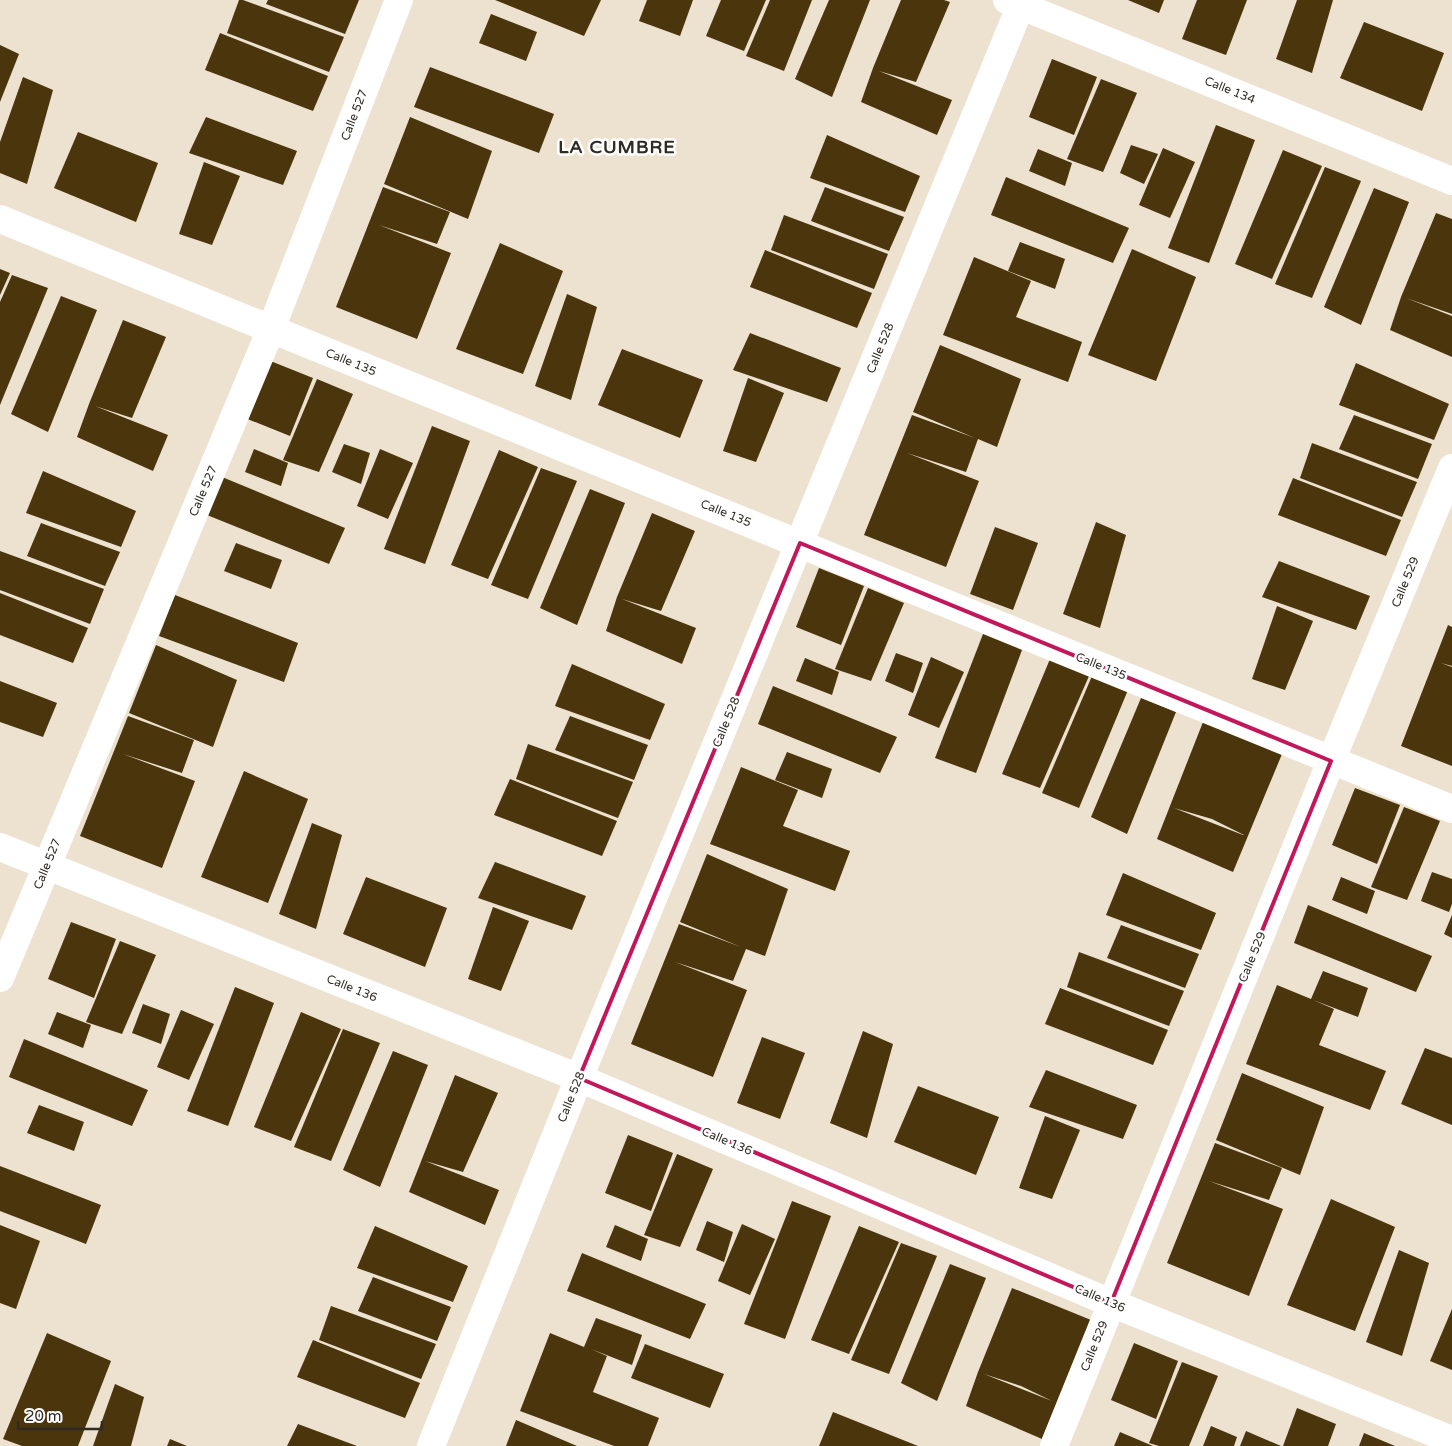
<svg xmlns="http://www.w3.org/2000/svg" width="1452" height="1446" viewBox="0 0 1452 1446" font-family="'Varela Round',sans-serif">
	<rect width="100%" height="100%" fill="#ede1cf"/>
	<g fill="#4b350c" fill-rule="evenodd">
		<polygon points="239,0 243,0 344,37 329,72 227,33"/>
		<polygon points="268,0 359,0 345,34 266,4"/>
		<polygon points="495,0 601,0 584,36"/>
		<polygon points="647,0 693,0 680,36 639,21"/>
		<polygon points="721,0 766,0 744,51 706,36"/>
		<polygon points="770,0 812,0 784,71 746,56"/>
		<polygon points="829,0 870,0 832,97 795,79"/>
		<polygon points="901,0 944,0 950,2 916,82 879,71 952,100 937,135 861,102 873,68"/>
		<polygon points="1128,0 1164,0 1159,13"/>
		<polygon points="1197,0 1247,0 1226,55 1182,39"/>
		<polygon points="1297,0 1333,0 1312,73 1276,59"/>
		<polygon points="491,14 537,32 526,61 479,43"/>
		<polygon points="1364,22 1444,53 1422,111 1340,78"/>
		<polygon points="220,33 328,76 313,111 205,70"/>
		<polygon points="0,45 19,54 0,102"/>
		<polygon points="1052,59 1097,77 1074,135 1029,117"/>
		<polygon points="430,67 554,114 539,153 414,107"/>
		<polygon points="23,77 53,90 27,184 0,173 0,142"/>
		<polygon points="1101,79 1137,93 1103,172 1067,159"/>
		<polygon points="206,117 297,151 283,185 189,153"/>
		<polygon points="410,117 492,151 468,219 384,184"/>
		<polygon points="1216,125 1255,140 1209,263 1168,248"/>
		<polygon points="78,132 158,163 136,222 54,188"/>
		<polygon points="827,135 920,176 905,212 810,178"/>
		<polygon points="1131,145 1158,154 1144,184 1120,173"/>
		<polygon points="1163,148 1195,162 1170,218 1139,205"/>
		<polygon points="1038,149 1072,163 1065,186 1029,171"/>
		<polygon points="1283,150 1322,166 1272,279 1235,264"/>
		<polygon points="204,162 240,176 212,245 179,234"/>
		<polygon points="1325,167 1361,181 1312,298 1275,284"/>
		<polygon points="1006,177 1129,228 1113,263 991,215"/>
		<polygon points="383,187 450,212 437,244 379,225 451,253 417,339 336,307"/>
		<polygon points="825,187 904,217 889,251 811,221"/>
		<polygon points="1374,188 1409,202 1361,325 1324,307"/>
		<polygon points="1436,213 1452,219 1452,314 1406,298 1452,316 1452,357 1390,330 1401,297"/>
		<polygon points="784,215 888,254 874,289 771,250"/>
		<polygon points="1020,242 1065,259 1055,289 1008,271"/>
		<polygon points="500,243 563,271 523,374 456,349"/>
		<polygon points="1132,249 1196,277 1156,381 1088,355"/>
		<polygon points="765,250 872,293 857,328 750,287"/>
		<polygon points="974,257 1031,281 1016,317 1082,342 1068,382 943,335"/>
		<polygon points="0,269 10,273 0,295"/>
		<polygon points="12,275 48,288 0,405 0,302"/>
		<polygon points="567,294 597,307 571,400 535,386"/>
		<polygon points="61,296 97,310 48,432 11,414"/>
		<polygon points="123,320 166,337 132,418 95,406 168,435 153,471 77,437 89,404"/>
		<polygon points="750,333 841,368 827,402 733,370"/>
		<polygon points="940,345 1021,379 997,447 978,439 966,472 907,453 979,481 946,567 864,535 912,415 975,438 913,412"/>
		<polygon points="622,349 703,380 680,438 598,405"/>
		<polygon points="268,360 313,378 290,436 245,418"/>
		<polygon points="1356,363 1449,404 1434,440 1339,405"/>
		<polygon points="748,378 784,393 756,462 723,451"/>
		<polygon points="317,379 353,394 319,472 283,460"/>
		<polygon points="1354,415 1432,444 1418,479 1339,449"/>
		<polygon points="432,426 470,441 425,564 384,549"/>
		<polygon points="1312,443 1417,482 1402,517 1300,478"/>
		<polygon points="344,444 370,453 361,484 332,472"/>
		<polygon points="254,449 288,463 281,486 245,472"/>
		<polygon points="380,449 413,463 388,519 357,506"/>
		<polygon points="499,450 538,467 488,579 451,565"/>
		<polygon points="541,468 577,481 528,599 491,585"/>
		<polygon points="43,471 136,511 121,547 26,513"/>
		<polygon points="222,477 345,528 329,564 207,515"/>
		<polygon points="1293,478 1401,520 1386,556 1278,515"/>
		<polygon points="590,489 625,503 577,625 540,608"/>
		<polygon points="652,513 695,531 661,611 622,599 696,628 682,664 606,631 617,597"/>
		<polygon points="1096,522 1126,535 1100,628 1063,614"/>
		<polygon points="41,523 120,552 105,586 27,556"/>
		<polygon points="995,527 1038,543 1013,610 970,594"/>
		<polygon points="236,543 282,560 271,589 224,571"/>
		<polygon points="0,551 104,589 90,624 0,590"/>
		<polygon points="1279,561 1370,596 1356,630 1262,597"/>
		<polygon points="819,568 864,586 841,645 796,627"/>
		<polygon points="868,588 904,603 871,681 835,669"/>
		<polygon points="0,593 88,628 73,663 0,635"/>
		<polygon points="175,595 298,643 284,682 159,636"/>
		<polygon points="1277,606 1313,621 1285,690 1252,679"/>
		<polygon points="1448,625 1452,627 1452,666 1441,663 1452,667 1452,766 1401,746"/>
		<polygon points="983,634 1022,650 976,773 935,758"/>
		<polygon points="156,645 237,680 213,747 129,713"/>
		<polygon points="896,653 923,663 913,693 885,681"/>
		<polygon points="931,657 964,672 939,728 908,715"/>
		<polygon points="805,658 839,672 832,695 796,681"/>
		<polygon points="1050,659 1089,676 1040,788 1002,774"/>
		<polygon points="572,664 665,704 650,740 555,706"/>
		<polygon points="1092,676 1128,690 1079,808 1042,793"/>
		<polygon points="0,681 57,703 43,737 0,722"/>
		<polygon points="773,686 897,737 880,773 758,724"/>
		<polygon points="1141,698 1176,712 1127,834 1091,817"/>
		<polygon points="128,716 194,740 182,773 123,754 195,781 162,868 80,836"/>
		<polygon points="570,716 648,745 634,780 555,750"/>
		<path d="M1203,722L1282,754L1233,872L1157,839ZM1174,808L1212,819L1244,835H1243Z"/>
		<polygon points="528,744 633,782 618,818 516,779"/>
		<polygon points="787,752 832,769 822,798 775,780"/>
		<polygon points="741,767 798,790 783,826 850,851 835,891 710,844"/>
		<polygon points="244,771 308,799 268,903 201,877"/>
		<polygon points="510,779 617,821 602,856 494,815"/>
		<polygon points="1355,788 1400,805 1377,864 1332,845"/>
		<polygon points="1404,807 1440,821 1407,900 1371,887"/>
		<polygon points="312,823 342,835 316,929 279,914"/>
		<polygon points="707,854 788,889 765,956 746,949 733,981 675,962 747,990 713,1077 631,1044 679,924 741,947 680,922"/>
		<polygon points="495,862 586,896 572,930 478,898"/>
		<polygon points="1432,872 1452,879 1452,904 1449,912 1421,901"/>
		<polygon points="1123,873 1216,913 1201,950 1106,915"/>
		<polygon points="366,877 447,908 425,967 343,934"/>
		<polygon points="1341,877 1375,891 1367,914 1332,900"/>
		<polygon points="1308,905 1432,956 1416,992 1294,943"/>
		<polygon points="493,907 529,921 501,991 468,979"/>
		<polygon points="1452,915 1452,938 1444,934"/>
		<polygon points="71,922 116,939 94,998 48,979"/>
		<polygon points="1121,925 1199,954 1185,988 1107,958"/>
		<polygon points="120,941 156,955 122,1034 86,1022"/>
		<polygon points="1079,952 1184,991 1169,1026 1067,987"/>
		<polygon points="1323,971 1368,988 1358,1017 1313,1000 1334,1009 1319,1045 1386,1071 1370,1110 1246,1064 1277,985 1311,999"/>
		<polygon points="235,987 274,1003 228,1126 187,1111"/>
		<polygon points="1060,988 1168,1030 1153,1065 1045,1024"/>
		<polygon points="143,1004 170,1014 161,1044 132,1033"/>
		<polygon points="181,1010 214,1024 189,1080 157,1067"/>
		<polygon points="57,1012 91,1025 83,1048 48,1034"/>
		<polygon points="301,1012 341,1029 291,1141 254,1127"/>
		<polygon points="343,1029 380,1043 331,1161 294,1147"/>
		<polygon points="863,1031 893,1044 867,1138 830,1123"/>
		<polygon points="762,1037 805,1053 780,1119 737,1103"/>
		<polygon points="24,1039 148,1090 132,1126 9,1077"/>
		<polygon points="1425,1048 1452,1058 1452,1125 1401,1104"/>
		<polygon points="393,1051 428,1065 380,1187 343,1170"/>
		<polygon points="1046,1070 1137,1105 1123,1139 1029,1107"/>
		<polygon points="1242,1073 1324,1107 1300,1175 1216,1140"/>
		<polygon points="455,1075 498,1093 463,1172 425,1161 499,1190 485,1225 409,1192"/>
		<polygon points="918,1086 999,1117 976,1175 894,1142"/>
		<polygon points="39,1105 84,1122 74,1151 27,1133"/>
		<polygon points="1045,1116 1080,1130 1052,1199 1019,1188"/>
		<polygon points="628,1135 673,1153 651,1211 605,1193"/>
		<polygon points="1215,1143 1282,1168 1269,1200 1209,1181 1283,1209 1249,1296 1167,1263"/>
		<polygon points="677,1154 713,1169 680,1247 644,1235"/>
		<polygon points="0,1166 101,1205 86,1244 0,1211"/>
		<polygon points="1331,1199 1395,1227 1355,1331 1287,1305"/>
		<polygon points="792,1201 831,1216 785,1339 744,1324"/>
		<polygon points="707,1221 733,1232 724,1262 696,1250"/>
		<polygon points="742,1224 775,1239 750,1295 718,1281"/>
		<polygon points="0,1225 40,1241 16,1309 0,1303"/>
		<polygon points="615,1225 648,1239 641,1261 606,1247"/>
		<polygon points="375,1226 468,1266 453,1302 357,1268"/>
		<polygon points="859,1226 899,1242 849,1354 811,1340"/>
		<polygon points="901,1243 937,1256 889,1374 851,1360"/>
		<polygon points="1399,1250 1429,1263 1402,1356 1366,1342"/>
		<polygon points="582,1253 706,1304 690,1339 567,1291"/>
		<polygon points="950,1264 986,1278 937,1401 901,1383"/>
		<polygon points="373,1277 451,1307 437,1341 358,1311"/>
		<path d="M1012,1288L1091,1320L1042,1439L966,1406L978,1372ZM984,1374L1021,1386L1052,1401Z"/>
		<polygon points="331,1306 436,1344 421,1379 319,1340"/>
		<polygon points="1452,1309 1452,1370 1430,1361"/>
		<polygon points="596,1318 642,1335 632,1365 591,1349 607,1356 593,1392 659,1418 648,1446 614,1446 520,1411 550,1333 584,1347"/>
		<polygon points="47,1333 111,1361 78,1446 22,1446 3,1439"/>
		<polygon points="313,1340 420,1383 405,1418 297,1377"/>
		<polygon points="1134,1343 1178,1361 1156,1419 1111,1400"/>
		<polygon points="645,1344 724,1374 710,1408 631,1378"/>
		<polygon points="1182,1362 1218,1376 1189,1446 1159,1446 1149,1443"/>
		<polygon points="115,1384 144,1397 131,1446 93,1446"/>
		<polygon points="1297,1408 1336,1424 1328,1446 1283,1446"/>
		<polygon points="833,1412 918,1446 819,1446"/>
		<polygon points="516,1420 577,1446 506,1446"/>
		<polygon points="298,1424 357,1446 287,1446"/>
		<polygon points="1211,1426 1237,1437 1234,1446 1203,1446"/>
		<polygon points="1246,1431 1281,1446 1240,1446"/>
		<polygon points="1120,1432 1153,1446 1114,1446"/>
		<polygon points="1364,1433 1395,1446 1359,1446"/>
		<polygon points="170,1439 187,1446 167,1446"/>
	</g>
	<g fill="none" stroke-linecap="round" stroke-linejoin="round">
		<g stroke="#fff" stroke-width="28">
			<polyline points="1007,0 1452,181"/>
			<polyline points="0,219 1452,809"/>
			<polyline points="0,847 579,1078 1111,1303 1452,1440"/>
			<polyline points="0,978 271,329 399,0"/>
			<polyline points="431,1446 579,1078 1023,0"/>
			<polyline points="1054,1446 1331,761 1452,468"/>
		</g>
	</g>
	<path fill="none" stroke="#c2185b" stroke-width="4" stroke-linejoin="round" d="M800,543L1331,761L1111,1303L579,1078Z"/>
	<g text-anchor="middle" stroke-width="5" stroke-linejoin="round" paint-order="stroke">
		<g font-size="12" fill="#302c25" stroke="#fff">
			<text transform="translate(1230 90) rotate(22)" y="4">Calle 134</text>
			<text transform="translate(354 115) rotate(-69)" y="4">Calle 527</text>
			<text transform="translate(880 348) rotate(-68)" y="4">Calle 528</text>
			<text transform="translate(351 362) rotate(22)" y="4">Calle 135</text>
			<text transform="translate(203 491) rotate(-67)" y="4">Calle 527</text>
			<text transform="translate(726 513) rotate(22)" y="4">Calle 135</text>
			<text transform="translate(1405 582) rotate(-68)" y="4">Calle 529</text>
			<text transform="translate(1101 666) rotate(22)" y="4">Calle 135</text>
			<text transform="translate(726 722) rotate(-68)" y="4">Calle 528</text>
			<text transform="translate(47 864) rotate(-68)" y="4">Calle 527</text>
			<text transform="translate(1252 957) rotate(-68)" y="4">Calle 529</text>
			<text transform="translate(352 988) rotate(22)" y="4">Calle 136</text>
			<text transform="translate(571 1097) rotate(-68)" y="4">Calle 528</text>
			<text transform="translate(727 1141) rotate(23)" y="4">Calle 136</text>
			<text transform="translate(1100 1298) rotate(23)" y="4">Calle 136</text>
			<text transform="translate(1094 1346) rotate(-68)" y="4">Calle 529</text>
		</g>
		<g font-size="18" font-weight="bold" letter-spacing="1" fill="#302c25" stroke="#fff">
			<text x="617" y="153">LA CUMBRE</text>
		</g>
	</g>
	<path d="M18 1421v8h84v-8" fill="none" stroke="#302c25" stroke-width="2.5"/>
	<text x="25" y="1421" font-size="15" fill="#302c25" stroke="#ffffff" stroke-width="4" paint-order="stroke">20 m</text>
</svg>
